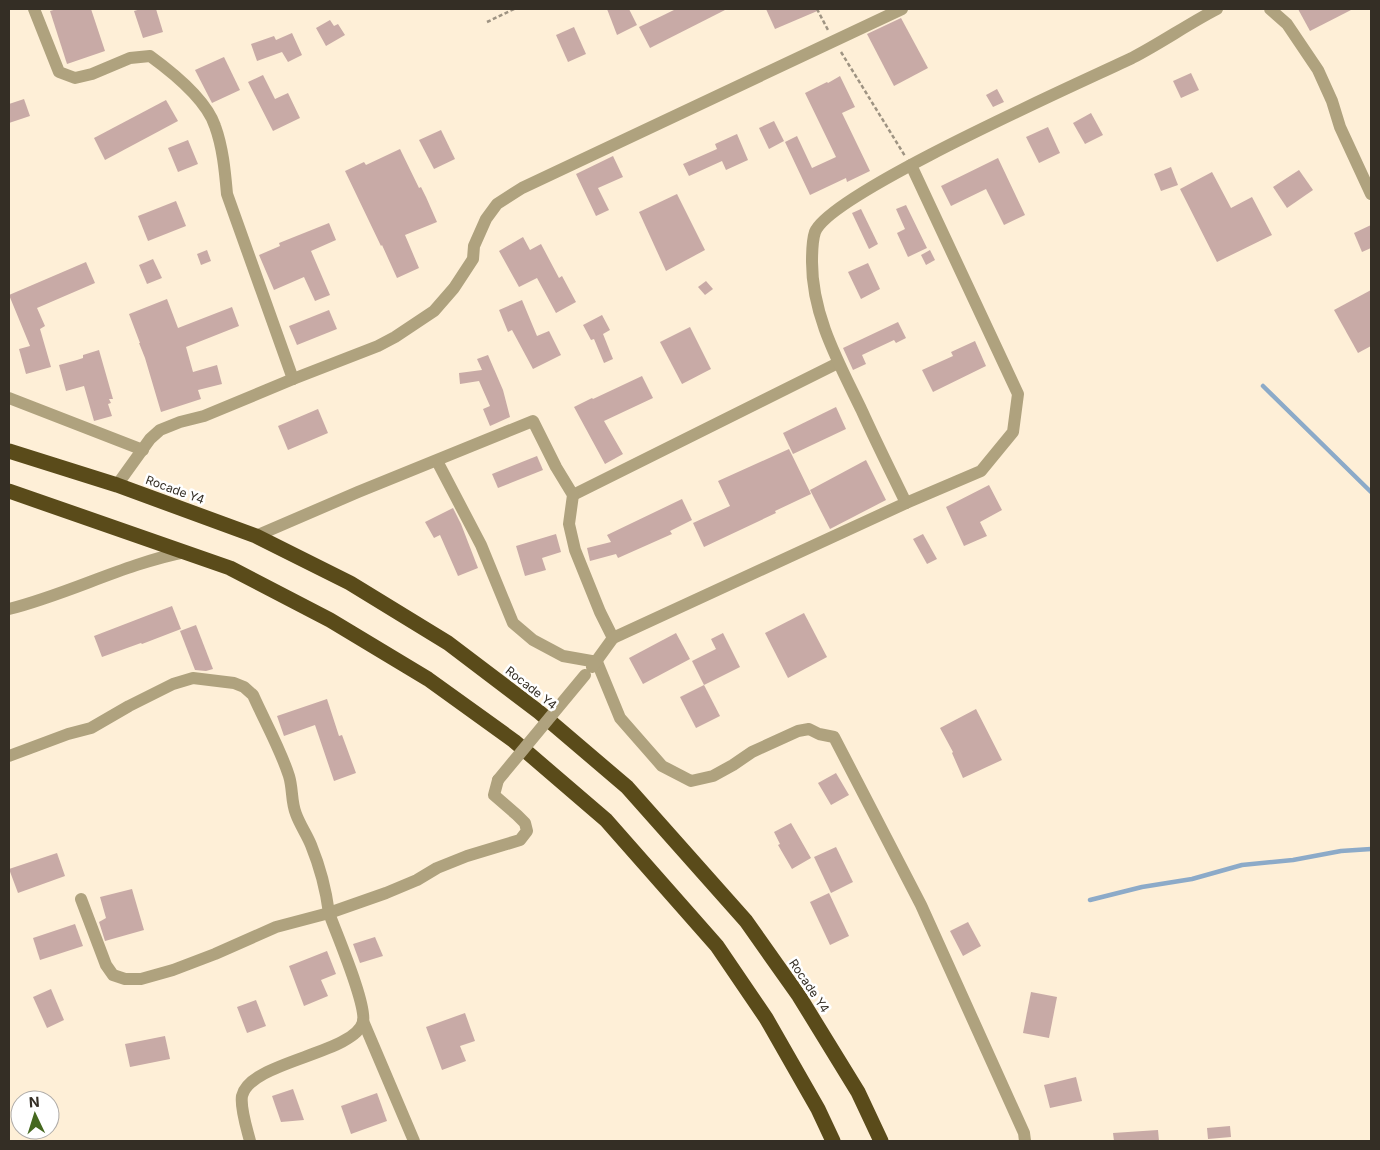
<svg xmlns="http://www.w3.org/2000/svg" width="1380" height="1150" viewBox="0 0 1380 1150" font-family="Inter,sans-serif">
	<rect width="100%" height="100%" fill="#feefd7"/>
	<g fill="none" stroke-linecap="round" stroke-linejoin="round">
		<g stroke="#8caac8" stroke-width="4.5">
			<polyline points="1263,386 1371,492"/>
			<polyline points="1090,900 1142,887 1192,879 1242,865 1293,860 1341,851 1371,849"/>
		</g>
	</g>
	<g fill="#c8aaa6">
		<polygon points="57,9 91,9 105,51 67,64 50,11"/>
		<polygon points="141,9 156,9 163,32 143,38 134,11"/>
		<polygon points="607,9 629,9 637,25 617,35"/>
		<polygon points="676,9 727,9 650,48 639,27"/>
		<polygon points="766,9 822,9 775,29"/>
		<polygon points="1298,9 1353,9 1310,31"/>
		<polygon points="901,18 928,68 894,86 867,34"/>
		<polygon points="330,20 334,26 338,24 345,35 326,46 316,28"/>
		<polygon points="574,27 586,54 568,62 556,35"/>
		<polygon points="292,33 302,55 288,62 282,52 257,61 251,44 274,36 276,40"/>
		<polygon points="224,57 240,90 212,103 195,70"/>
		<polygon points="1191,73 1199,90 1181,98 1173,81"/>
		<polygon points="263,75 275,99 288,93 300,118 273,131 248,82"/>
		<polygon points="840,76 855,107 842,113 870,171 847,182 846,178 810,195 785,142 797,136 812,168 836,157 805,93 827,82 828,83"/>
		<polygon points="997,89 1004,102 993,107 986,95"/>
		<polygon points="24,99 30,116 9,123 9,104"/>
		<polygon points="166,100 178,121 105,160 94,138"/>
		<polygon points="1091,113 1103,135 1085,144 1073,123"/>
		<polygon points="774,121 784,141 769,149 759,128"/>
		<polygon points="1048,127 1060,153 1039,163 1026,137"/>
		<polygon points="441,130 455,159 434,169 419,140"/>
		<polygon points="737,134 748,160 726,170 722,161 689,176 683,164 717,149 715,144"/>
		<polygon points="188,140 198,164 178,172 168,148"/>
		<polygon points="400,149 419,188 421,187 426,197 437,222 405,235 419,268 397,278 382,245 381,246 345,171 364,162 366,165"/>
		<polygon points="613,156 623,177 598,188 609,210 596,216 576,174"/>
		<polygon points="998,158 1025,215 1004,225 986,189 951,206 941,186"/>
		<polygon points="1171,167 1178,185 1161,191 1154,174"/>
		<polygon points="1299,170 1313,190 1287,208 1273,187"/>
		<polygon points="1212,172 1231,208 1252,197 1272,235 1217,262 1180,189"/>
		<polygon points="677,194 705,250 666,271 639,212"/>
		<polygon points="176,201 186,226 148,241 138,216"/>
		<polygon points="906,205 927,248 908,257 897,233 905,229 896,209"/>
		<polygon points="861,209 878,244 869,249 852,213"/>
		<polygon points="329,223 336,240 311,251 330,295 315,301 304,277 274,290 259,255 280,246 279,243"/>
		<polygon points="1371,225 1371,248 1362,252 1354,233"/>
		<polygon points="523,237 530,250 541,244 559,278 562,276 576,302 556,313 537,278 519,287 499,251"/>
		<polygon points="207,250 211,261 201,265 197,254"/>
		<polygon points="930,250 935,260 926,265 921,255"/>
		<polygon points="153,259 162,278 147,284 139,265"/>
		<polygon points="86,262 95,283 37,308 45,326 40,329 51,367 26,374 19,349 30,346 9,295"/>
		<polygon points="868,263 880,289 861,299 848,272"/>
		<polygon points="706,281 713,289 705,295 698,287"/>
		<polygon points="1371,290 1371,346 1358,353 1334,310"/>
		<polygon points="167,299 178,328 232,307 239,326 186,347 193,372 217,365 222,384 198,390 201,399 161,412 145,358 139,343 140,343 129,314"/>
		<polygon points="522,300 537,336 549,331 561,355 533,369 512,330 508,332 499,310"/>
		<polygon points="329,310 337,329 297,345 289,326"/>
		<polygon points="602,315 610,330 603,334 613,359 604,363 594,339 591,340 583,325"/>
		<polygon points="898,322 906,338 896,343 894,340 862,355 866,364 853,370 843,348"/>
		<polygon points="690,327 711,369 682,384 660,342"/>
		<polygon points="975,341 986,366 933,392 922,370 953,356 951,352"/>
		<polygon points="99,350 113,399 109,399 111,403 108,404 112,416 94,421 84,386 66,391 59,365 77,360 83,358 83,355"/>
		<polygon points="488,355 503,390 510,417 490,426 483,409 490,406 479,381 460,384 459,373 482,370 477,359"/>
		<polygon points="642,376 653,398 604,421 623,454 605,464 574,407 592,398 593,399"/>
		<polygon points="836,407 846,429 793,454 783,433"/>
		<polygon points="318,409 328,433 288,450 278,426"/>
		<polygon points="789,449 811,494 775,511 776,513 704,547 693,523 730,506 718,481"/>
		<polygon points="537,456 543,470 498,488 492,474"/>
		<polygon points="866,460 886,500 830,529 810,490"/>
		<polygon points="989,485 1002,510 980,522 987,536 964,546 946,507"/>
		<polygon points="682,499 692,520 670,531 672,534 618,558 616,554 590,561 587,548 611,542 607,535"/>
		<polygon points="453,508 461,524 478,568 458,576 440,535 434,538 425,522"/>
		<polygon points="556,534 561,552 542,558 546,570 525,576 516,546"/>
		<polygon points="923,534 937,559 927,564 913,539"/>
		<polygon points="172,606 181,629 142,644 141,643 102,657 94,636"/>
		<polygon points="804,613 827,657 788,678 765,633"/>
		<polygon points="196,625 213,669 206,671 195,670 180,631"/>
		<polygon points="676,633 690,659 643,684 629,658"/>
		<polygon points="723,633 740,667 704,685 692,661 716,649 711,639"/>
		<polygon points="704,685 720,716 696,728 680,697"/>
		<polygon points="327,699 339,736 342,735 356,773 334,781 315,725 284,736 277,716"/>
		<polygon points="976,709 1002,760 963,778 952,753 953,752 940,728"/>
		<polygon points="836,773 849,795 831,805 818,783"/>
		<polygon points="791,823 811,858 792,869 778,845 780,844 774,832"/>
		<polygon points="836,847 853,882 831,893 814,857"/>
		<polygon points="57,853 65,876 18,893 9,869"/>
		<polygon points="132,889 144,930 105,941 99,922 106,918 100,897"/>
		<polygon points="829,893 849,936 830,945 810,902"/>
		<polygon points="968,922 981,946 963,956 950,931"/>
		<polygon points="75,924 83,946 40,960 33,938"/>
		<polygon points="375,937 383,956 360,963 353,944"/>
		<polygon points="327,951 336,974 321,980 328,996 304,1006 289,966"/>
		<polygon points="51,989 64,1020 47,1028 33,997"/>
		<polygon points="1031,992 1057,997 1049,1038 1023,1033"/>
		<polygon points="256,1000 266,1026 247,1033 237,1007"/>
		<polygon points="465,1013 475,1041 460,1046 466,1061 442,1070 426,1027"/>
		<polygon points="165,1036 170,1059 130,1067 125,1044"/>
		<polygon points="1076,1077 1082,1101 1050,1108 1044,1085"/>
		<polygon points="293,1089 304,1120 281,1122 272,1096"/>
		<polygon points="377,1093 387,1121 351,1134 341,1106"/>
		<polygon points="1230,1126 1231,1137 1208,1139 1207,1128"/>
		<polygon points="1158,1130 1159,1141 1114,1141 1113,1133"/>
	</g>
	<g fill="none" stroke-linecap="round" stroke-linejoin="round">
		<g stroke="#9e9382" stroke-width="2.5" stroke-dasharray="4 2.5" stroke-linecap="butt">
			<polyline points="817,9 828,30"/>
			<polyline points="487,22 514,9"/>
			<polyline points="841,52 905,156"/>
		</g>
		<g stroke="#afa27e" stroke-width="12">
			<path d="M34,9L59,72L75,78L92,74L130,58L150,56C172,72 206,99 215,126C223,148 225,172 227,194L293,379"/>
			<polyline points="1270,9 1287,24 1318,70 1332,101 1340,127 1371,194"/>
			<polyline points="9,398 143,450"/>
			<polyline points="437,461 481,545 513,623 533,640 563,656 597,662 620,718 662,766 691,781 713,776 733,765 752,752 798,731 809,729 819,734 834,737 921,905 1024,1133 1025,1141"/>
			<polyline points="117,485 150,439 160,430 180,422 204,416 293,379 378,346 395,337 434,311 454,288 473,259 474,246 486,219 497,204 522,188 902,9"/>
			<polyline points="573,495 838,363"/>
			<polyline points="906,503 981,471 1013,432 1018,394 911,165"/>
			<polyline points="256,536 358,492 533,421 556,467 573,495 569,524 575,550 600,612 613,638 592,667"/>
			<path d="M9,609C69,594 124,564 185,552"/>
			<path d="M613,638L906,503C891,472 876,442 862,411C839,363 812,316 812,262C812,252 812,241 815,232C830,193 1082,82 1132,58C1161,43 1188,24 1217,9"/>
			<path d="M9,756L68,734L91,728L129,706L173,684L193,678L234,683L244,687L253,695C265,722 280,748 289,776C293,789 291,802 296,814C300,825 307,835 311,845C320,867 326,890 329,913C336,933 367,1004 363,1022C354,1054 250,1061 242,1096C240,1108 247,1129 250,1141"/>
			<polyline points="81,899 106,965 113,975 125,979 141,979 173,970 215,954 276,927 329,913 386,893 417,880 437,868 467,856 520,840 527,831 525,823 517,815 494,795 498,780"/>
			<polyline points="363,1021 414,1141"/>
		</g>
		<g stroke="#5a4b1a" stroke-width="15">
			<polyline points="9,451 117,485 256,536 350,583 448,643 539,712 627,787 746,921 799,996 858,1092 881,1141"/>
			<polyline points="9,491 230,568 330,620 428,679 514,741 606,820 717,946 766,1018 818,1109 833,1141"/>
		</g>
		<polyline stroke="#afa27e" stroke-width="12" points="498,780 585,675"/>
	</g>
	<g text-anchor="middle" stroke-width="5" stroke-linejoin="round" paint-order="stroke">
		<g font-size="12" fill="#342e25" stroke="#fff">
			<text transform="translate(175 490) rotate(20)" y="4">Rocade Y4</text>
			<text transform="translate(531 688) rotate(38)" y="4">Rocade Y4</text>
			<text transform="translate(809 986) rotate(56)" y="4">Rocade Y4</text>
		</g>
	</g>
	<rect width="1380" height="1150" fill="none" stroke="#342e25" stroke-width="20"/>
	<g transform="translate(35 1115) rotate(356)"><circle r="24" fill="#ffffff" stroke="#aeaba8"/>
	<path d="M0-4L9 19L0 12L-9 19Z" fill="#45681f"/>
	<text y="-8" font-size="14" font-weight="bold" text-anchor="middle" fill="#342e25">N</text>
	</g>
</svg>
